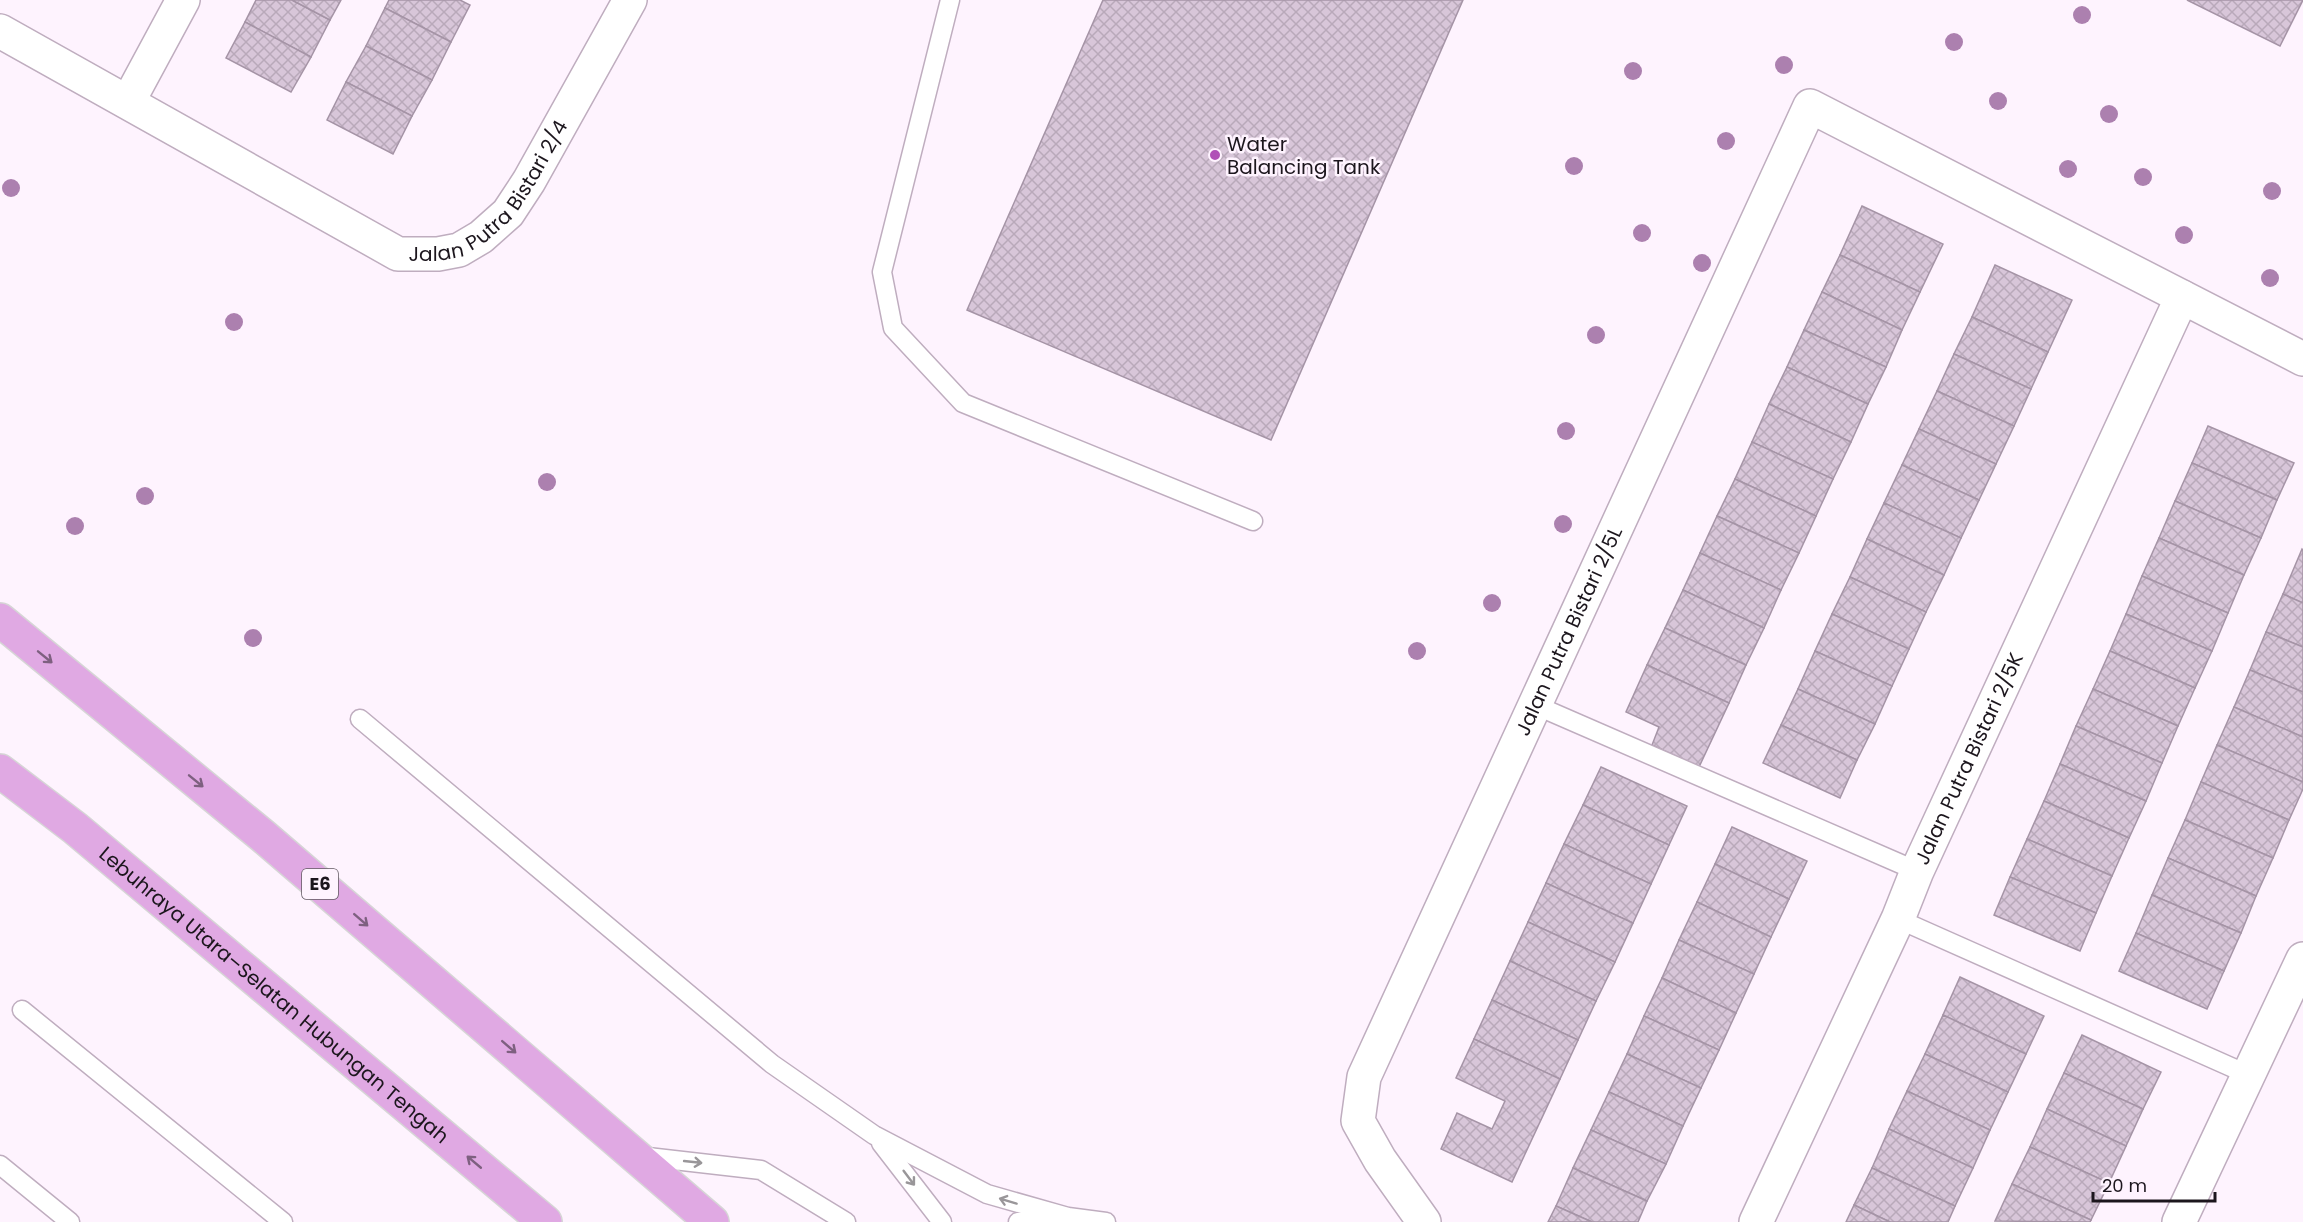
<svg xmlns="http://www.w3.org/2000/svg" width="2303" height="1222" viewBox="0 0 2303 1222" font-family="Poppins,sans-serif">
	<defs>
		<pattern id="building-cross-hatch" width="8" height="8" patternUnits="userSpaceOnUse" patternTransform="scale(1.5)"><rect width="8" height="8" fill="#d8c6d9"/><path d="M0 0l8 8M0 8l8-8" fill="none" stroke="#b9a9ba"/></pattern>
	</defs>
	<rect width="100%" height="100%" fill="#fef3fe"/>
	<g fill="url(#building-cross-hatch)" stroke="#a594a6" stroke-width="1.5">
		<polygon points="256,0 292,0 330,20 311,57 245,22"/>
		<polygon points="292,0 341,0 330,20"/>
		<polygon points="389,0 460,0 470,5 451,42 385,8"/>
		<polygon points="1103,0 1463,0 1271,440 967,310"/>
		<polygon points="2187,0 2303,0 2280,46"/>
		<polygon points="385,8 451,42 432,80 366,46"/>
		<polygon points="245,22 311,57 291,92 226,58"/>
		<polygon points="366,46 432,80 412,116 346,82"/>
		<polygon points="346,82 412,116 393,154 327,120"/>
		<polygon points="1862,206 1943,244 1920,292 1840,255"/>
		<polygon points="1840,255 1920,292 1902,330 1822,292"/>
		<polygon points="1995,265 2072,300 2048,352 1972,317"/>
		<polygon points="1822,292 1902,330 1886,367 1804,330"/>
		<polygon points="1972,317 2048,352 2031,389 1954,354"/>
		<polygon points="1804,330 1886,367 1868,404 1787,367"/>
		<polygon points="1954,354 2031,389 2014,426 1937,391"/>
		<polygon points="1787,367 1868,404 1851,442 1769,404"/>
		<polygon points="1937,391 2014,426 1996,464 1919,429"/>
		<polygon points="1769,404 1851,442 1833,479 1752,442"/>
		<polygon points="2208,426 2294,463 2277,500 2192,463"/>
		<polygon points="1919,429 1996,464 1979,500 1902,465"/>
		<polygon points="1752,442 1833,479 1816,516 1735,479"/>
		<polygon points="2192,463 2277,500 2261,538 2175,501"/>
		<polygon points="1902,465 1979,500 1961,538 1884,503"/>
		<polygon points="1735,479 1816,516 1799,553 1717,516"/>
		<polygon points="2175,501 2261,538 2244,575 2159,538"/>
		<polygon points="1884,503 1961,538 1944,575 1867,539"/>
		<polygon points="1717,516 1799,553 1781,590 1700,553"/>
		<polygon points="2159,538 2244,575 2228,613 2142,576"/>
		<polygon points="1867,539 1944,575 1926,612 1850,577"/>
		<polygon points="2302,549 2303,550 2303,603 2283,594"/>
		<polygon points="1700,553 1781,590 1764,628 1683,590"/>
		<polygon points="2142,576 2228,613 2212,651 2126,614"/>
		<polygon points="1850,577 1926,612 1909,649 1832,614"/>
		<polygon points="1683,590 1764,628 1746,665 1665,628"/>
		<polygon points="2283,594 2303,603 2303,647 2266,632"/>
		<polygon points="1832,614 1909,649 1892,686 1815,651"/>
		<polygon points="2126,614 2212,651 2195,688 2110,651"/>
		<polygon points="1665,628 1746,665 1729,703 1647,665"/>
		<polygon points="2266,632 2303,647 2303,692 2250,670"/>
		<polygon points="1815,651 1892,686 1875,724 1798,689"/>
		<polygon points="2110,651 2195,688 2178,726 2093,689"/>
		<polygon points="1647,665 1729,703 1699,767 1652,745 1659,727 1626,712"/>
		<polygon points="2250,670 2303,692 2303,737 2234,707"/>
		<polygon points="1798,689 1875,724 1857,760 1781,725"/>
		<polygon points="2093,689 2178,726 2162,763 2076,726"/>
		<polygon points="2234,707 2303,737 2303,782 2217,745"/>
		<polygon points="1781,725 1857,760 1840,798 1763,763"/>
		<polygon points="2076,726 2162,763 2146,801 2060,764"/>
		<polygon points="2217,745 2303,782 2303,789 2289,820 2201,782"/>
		<polygon points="2060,764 2146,801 2129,838 2044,801"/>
		<polygon points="1601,767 1687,806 1669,845 1583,805"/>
		<polygon points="2201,782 2289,820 2273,858 2185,820"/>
		<polygon points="2044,801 2129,838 2112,876 2027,839"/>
		<polygon points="1583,805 1669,845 1651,884 1564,844"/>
		<polygon points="2185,820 2273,858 2256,896 2168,858"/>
		<polygon points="1732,827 1807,861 1789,899 1715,864"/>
		<polygon points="2027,839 2112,876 2096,913 2010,877"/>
		<polygon points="1564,844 1651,884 1633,923 1546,883"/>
		<polygon points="2168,858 2256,896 2241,933 2152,895"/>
		<polygon points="1715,864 1789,899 1771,937 1697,902"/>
		<polygon points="2010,877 2096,913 2080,951 1994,915"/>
		<polygon points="1546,883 1633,923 1615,962 1528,922"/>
		<polygon points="2152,895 2241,933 2224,971 2136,933"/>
		<polygon points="1697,902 1771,937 1754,974 1679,940"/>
		<polygon points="1528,922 1615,962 1596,1001 1510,961"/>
		<polygon points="2136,933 2224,971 2207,1009 2119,971"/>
		<polygon points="1679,940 1754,974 1736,1013 1662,978"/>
		<polygon points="1510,961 1596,1001 1578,1040 1492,1000"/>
		<polygon points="1960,977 2044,1016 2026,1054 1943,1015"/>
		<polygon points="1662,978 1736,1013 1719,1050 1644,1016"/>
		<polygon points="1492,1000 1578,1040 1560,1079 1474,1039"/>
		<polygon points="1943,1015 2026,1054 2008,1092 1925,1054"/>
		<polygon points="1644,1016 1719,1050 1701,1088 1627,1054"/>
		<polygon points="2082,1035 2161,1072 2143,1109 2064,1073"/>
		<polygon points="1474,1039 1560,1079 1512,1182 1441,1149 1457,1113 1492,1129 1505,1101 1456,1078"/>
		<polygon points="1627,1054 1701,1088 1683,1126 1609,1092"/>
		<polygon points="1925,1054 2008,1092 1990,1130 1907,1091"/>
		<polygon points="2064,1073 2143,1109 2126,1146 2047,1109"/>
		<polygon points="1907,1091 1990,1130 1973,1168 1889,1129"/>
		<polygon points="1609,1092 1683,1126 1666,1164 1591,1130"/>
		<polygon points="2047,1109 2126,1146 2109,1183 2030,1147"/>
		<polygon points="1889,1129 1973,1168 1955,1206 1872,1168"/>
		<polygon points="1591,1130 1666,1164 1647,1201 1573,1168"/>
		<polygon points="2030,1147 2109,1183 2091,1220 2012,1184"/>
		<polygon points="1573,1168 1647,1201 1638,1222 1592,1222 1556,1206"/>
		<polygon points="1872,1168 1955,1206 1948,1222 1890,1222 1854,1205"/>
		<polygon points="2012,1184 2091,1220 2090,1222 1995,1221"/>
		<polygon points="1854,1205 1890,1222 1846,1222"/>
		<polygon points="1556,1206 1592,1222 1548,1222"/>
	</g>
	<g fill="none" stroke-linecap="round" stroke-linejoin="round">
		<g stroke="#bfadbf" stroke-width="21">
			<g id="service">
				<polyline points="950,0 882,272 893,328 963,403 1253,521"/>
				<polyline points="1535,705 1917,871"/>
				<polyline points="360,719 772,1064 874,1135 987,1194 1068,1217 1106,1222"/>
				<polyline points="1898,919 2249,1075"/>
				<polyline points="22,1010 283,1222"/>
				<polyline points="881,1143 942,1222"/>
				<polyline points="639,1156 761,1170 846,1222"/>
				<polyline points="0,1165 70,1222"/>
				<polyline points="1018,1222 1052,1218"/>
			</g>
		</g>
		<g stroke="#bfadbf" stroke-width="36">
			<g id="minor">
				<path id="s1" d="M0,31L398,254H438L459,250L481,237L508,213L529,181L630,0"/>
				<polyline points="128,102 183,0"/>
				<path id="s2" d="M1424,1222L1380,1160L1358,1121L1364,1077L1810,106L2303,359"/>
				<path id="s3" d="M1756,1222L1898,919L1917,871L2182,297"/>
				<polyline points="2179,1222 2303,959"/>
			</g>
		</g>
		<g stroke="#d6d5d6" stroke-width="36">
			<g id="motorway">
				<polyline points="0,620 263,836 712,1222"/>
				<path id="s4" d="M0,771L75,828L545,1222"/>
			</g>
		</g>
		<use href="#service" stroke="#fff" stroke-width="18"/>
		<use href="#minor" stroke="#fff" stroke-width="33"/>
		<use href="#motorway" stroke="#e0a9e3" stroke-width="33"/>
	</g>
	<g fill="#ac80af">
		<circle cx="2082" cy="15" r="9"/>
		<circle cx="1954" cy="42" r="9"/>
		<circle cx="1784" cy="65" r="9"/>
		<circle cx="1633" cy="71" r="9"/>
		<circle cx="1998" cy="101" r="9"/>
		<circle cx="2109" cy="114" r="9"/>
		<circle cx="1726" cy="141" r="9"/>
		<circle cx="1574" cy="166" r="9"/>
		<circle cx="2068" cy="169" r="9"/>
		<circle cx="2143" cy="177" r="9"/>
		<circle cx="11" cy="188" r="9"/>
		<circle cx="2272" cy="191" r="9"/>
		<circle cx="1642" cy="233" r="9"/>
		<circle cx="2184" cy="235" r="9"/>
		<circle cx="1702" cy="263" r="9"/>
		<circle cx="2270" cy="278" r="9"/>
		<circle cx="234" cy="322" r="9"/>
		<circle cx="1596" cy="335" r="9"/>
		<circle cx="1566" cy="431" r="9"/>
		<circle cx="547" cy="482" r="9"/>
		<circle cx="145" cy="496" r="9"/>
		<circle cx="1563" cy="524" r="9"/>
		<circle cx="75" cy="526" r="9"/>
		<circle cx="1492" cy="603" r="9"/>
		<circle cx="253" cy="638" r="9"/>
		<circle cx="1417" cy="651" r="9"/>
	</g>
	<defs><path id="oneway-shaft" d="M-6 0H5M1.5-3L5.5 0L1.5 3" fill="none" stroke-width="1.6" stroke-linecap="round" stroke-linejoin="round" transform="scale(1.5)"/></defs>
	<g stroke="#7e6080">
		<use href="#oneway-shaft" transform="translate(45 657) rotate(39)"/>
		<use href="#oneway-shaft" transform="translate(196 781) rotate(39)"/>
		<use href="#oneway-shaft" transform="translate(361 920) rotate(41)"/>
		<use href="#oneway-shaft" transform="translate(509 1047) rotate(41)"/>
		<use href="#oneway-shaft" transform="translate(474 1162) rotate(-140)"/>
	</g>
	<g stroke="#999699">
		<use href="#oneway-shaft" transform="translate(693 1162) rotate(6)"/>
		<use href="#oneway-shaft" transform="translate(909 1178) rotate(53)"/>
		<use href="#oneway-shaft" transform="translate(1008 1201) rotate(-163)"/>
	</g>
	<circle fill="#b150b7" stroke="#fef3fe" stroke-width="2" cx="1215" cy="155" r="6"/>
	<g text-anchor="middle" stroke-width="5" stroke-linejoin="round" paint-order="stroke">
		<rect fill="#fef3fe" stroke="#605860" stroke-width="1.5" x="302" y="869" width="36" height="30" rx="4.5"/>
		<g font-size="18" font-weight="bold" fill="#1c161d">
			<text x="320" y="890">E6</text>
		</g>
		<g font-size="20" fill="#1c161d" stroke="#fef3fe" text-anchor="start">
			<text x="1227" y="151">Water<tspan x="1227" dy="23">Balancing Tank</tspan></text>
		</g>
		<g font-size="20" fill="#1c161d" stroke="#fef3fe">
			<text dy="7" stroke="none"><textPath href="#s1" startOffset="576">Jalan Putra Bistari 2/4</textPath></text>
			<text dy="7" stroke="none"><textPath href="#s2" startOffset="656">Jalan Putra Bistari 2/5L</textPath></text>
			<text dy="7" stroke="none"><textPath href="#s3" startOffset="510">Jalan Putra Bistari 2/5K</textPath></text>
			<text dy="7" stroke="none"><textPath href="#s4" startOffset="354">Lebuhraya Utara–Selatan Hubungan Tengah</textPath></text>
		</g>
	</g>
	<path d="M2093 1192v9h122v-9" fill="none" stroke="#1c161d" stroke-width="3"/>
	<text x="2102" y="1192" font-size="18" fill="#1c161d" stroke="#fef3fe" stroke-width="4.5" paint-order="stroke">20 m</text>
</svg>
